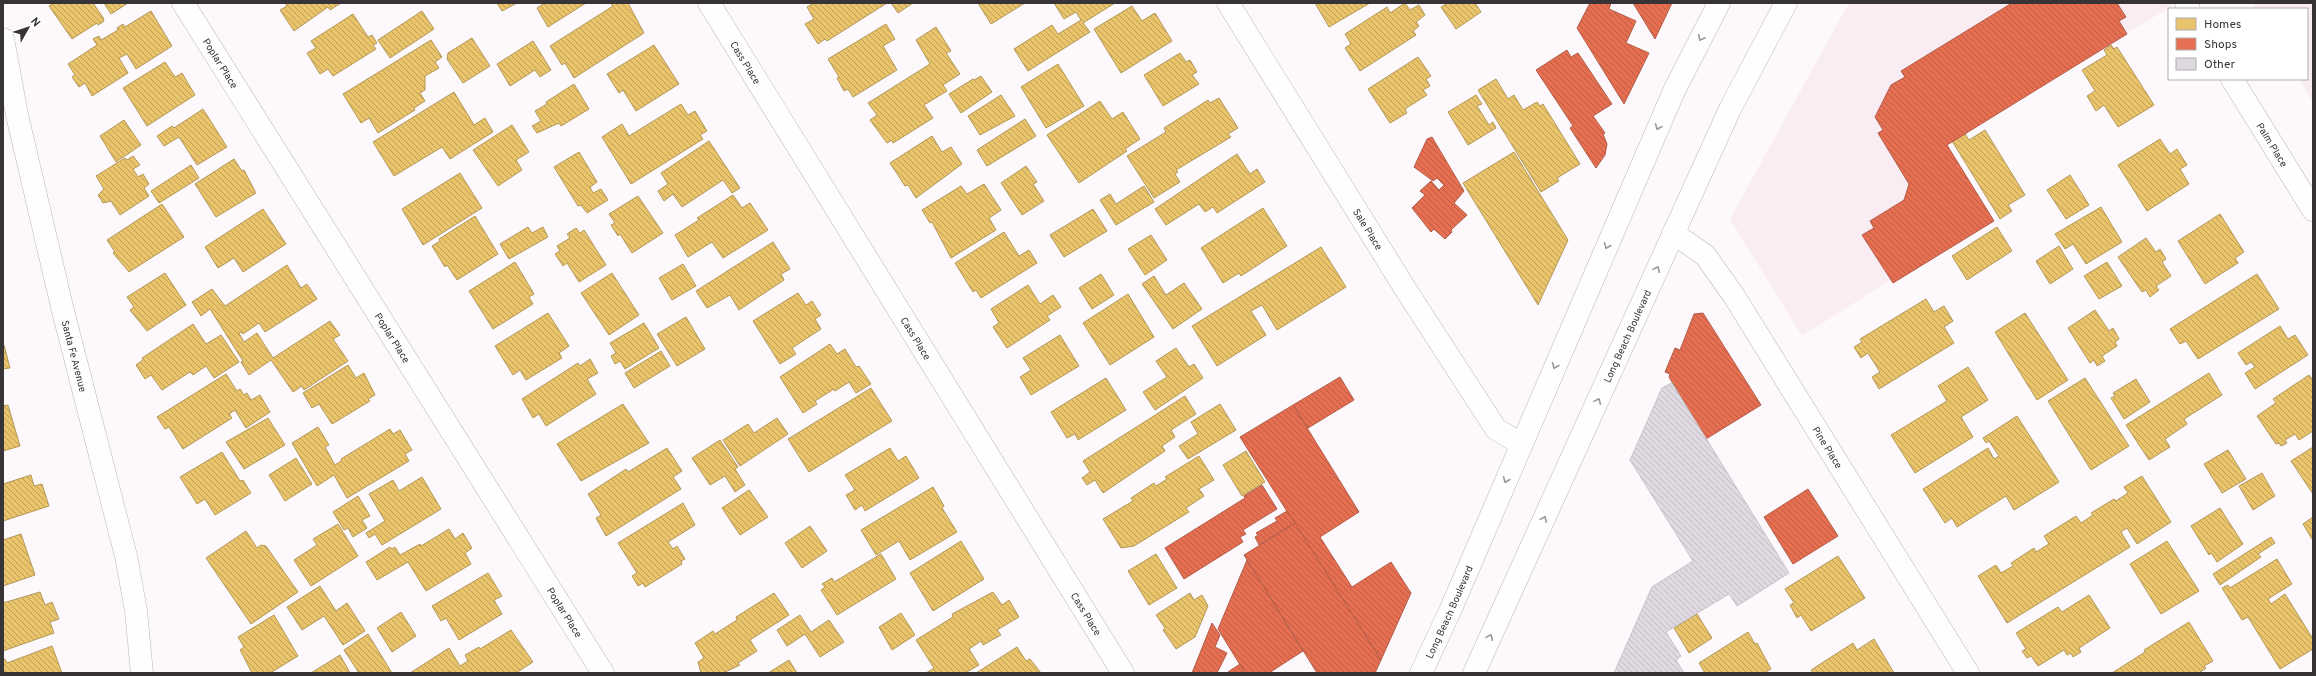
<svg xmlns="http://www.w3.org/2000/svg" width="2316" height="676" viewBox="0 0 2316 676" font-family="Overpass,sans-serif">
	<defs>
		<pattern id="homes-back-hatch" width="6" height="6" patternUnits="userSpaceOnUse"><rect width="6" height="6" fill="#e9c46a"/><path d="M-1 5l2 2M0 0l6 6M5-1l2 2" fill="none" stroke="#bea058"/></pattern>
		<pattern id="shops-back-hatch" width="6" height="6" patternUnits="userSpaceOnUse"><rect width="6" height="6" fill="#e76f51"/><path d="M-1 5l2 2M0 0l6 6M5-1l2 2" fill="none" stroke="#bc5c44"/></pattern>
		<pattern id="building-back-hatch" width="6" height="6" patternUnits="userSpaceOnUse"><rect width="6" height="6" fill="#e0d9e1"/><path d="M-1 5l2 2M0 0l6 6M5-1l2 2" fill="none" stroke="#c1bbc2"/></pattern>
	</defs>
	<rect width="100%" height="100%" fill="#fdf8fb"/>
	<g fill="#faecf3">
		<polygon points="1849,3 2177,3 1946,142 1990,217 1802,336 1730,219"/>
		<polygon points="2252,3 2313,3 2313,102 2299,79 2307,79 2307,9 2255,9"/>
	</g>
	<g fill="url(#homes-back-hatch)" stroke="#b4985a">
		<polygon points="54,3 93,3 104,19 103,22 98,25 97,23 72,39 49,6"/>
		<polygon points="104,3 128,3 111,14"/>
		<polygon points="285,3 341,3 330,10 328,7 294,31 280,10 287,6"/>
		<polygon points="497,3 517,3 502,11"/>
		<polygon points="545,3 586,3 548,27 537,8"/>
		<polygon points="610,3 628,3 644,33 574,78 565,63 562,65 550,46 613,6"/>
		<polygon points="814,3 887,3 827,41 825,39 818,44 805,24 814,19 807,7"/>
		<polygon points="891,3 913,3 898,13"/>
		<polygon points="978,3 1025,3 991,24"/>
		<polygon points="1054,3 1115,3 1083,23 1090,32 1028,71 1014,49 1052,25 1058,34 1081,20 1076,12 1064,19"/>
		<polygon points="1315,3 1370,3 1329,27"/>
		<polygon points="1405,3 1410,10 1419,5 1425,15 1416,22 1419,26 1413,31 1416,35 1360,71 1345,48 1351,44 1345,34 1387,7 1390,13"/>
		<polygon points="1448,3 1475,3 1481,12 1456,29 1441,7"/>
		<polygon points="1132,6 1142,21 1155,13 1172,41 1121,73 1094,29"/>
		<polygon points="151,11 172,46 136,69 127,54 119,58 128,73 92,96 85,83 79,87 72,77 75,75 68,64 97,45 93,39 99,36 101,40 118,30 117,28 123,24 125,27"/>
		<polygon points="422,11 434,29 390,58 378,40"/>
		<polygon points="353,14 368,37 372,35 377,43 373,45 376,49 333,76 328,69 320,74 307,53 316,48 311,41"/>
		<polygon points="886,24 895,39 883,46 897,70 853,97 848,89 844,91 837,78 839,77 828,59"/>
		<polygon points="936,27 951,51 946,53 960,74 943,85 947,91 924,105 933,118 893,143 892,140 887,143 870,120 877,115 868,103 930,64 916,40"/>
		<polygon points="472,38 490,66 463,83 447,59 448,53"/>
		<polygon points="431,40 442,57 435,62 439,68 425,76 425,90 420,93 425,101 414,108 415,110 378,133 369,118 361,123 343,94"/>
		<polygon points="533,41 551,70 540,77 535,70 510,86 497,64"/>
		<polygon points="654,45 679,84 636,111 623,90 619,93 607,74"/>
		<polygon points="2111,45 2114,49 2117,47 2154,105 2118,127 2104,105 2096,111 2087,96 2095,91 2082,70 2107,55 2104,50"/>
		<polygon points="1180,53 1186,62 1190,60 1197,72 1192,75 1199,84 1163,106 1144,75"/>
		<polygon points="1418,57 1431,76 1426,79 1430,86 1423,90 1427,95 1405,109 1407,113 1390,123 1368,89"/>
		<polygon points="165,62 175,77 182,73 195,95 147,126 123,88"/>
		<polygon points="1058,64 1084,106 1046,128 1021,87"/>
		<polygon points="981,76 992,92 961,113 949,94 973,79 974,80"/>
		<polygon points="1496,79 1508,99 1514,95 1523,110 1537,102 1540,106 1543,104 1580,164 1557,178 1559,181 1541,192 1478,90"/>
		<polygon points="574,84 589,109 561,126 559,123 537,133 532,126 541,121 535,111 547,104 546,102"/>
		<polygon points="454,92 474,125 485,118 493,132 450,159 442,147 394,176 373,142"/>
		<polygon points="1001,95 1015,116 980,135 968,116"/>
		<polygon points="1476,95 1482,104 1477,106 1489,125 1493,122 1496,128 1468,145 1448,112"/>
		<polygon points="1219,98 1238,128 1228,134 1231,137 1176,170 1178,172 1175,174 1180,182 1154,198 1127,156 1166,132 1164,128 1208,100 1210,103"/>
		<polygon points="1100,101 1112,119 1123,112 1140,139 1125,149 1127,151 1079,183 1047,135"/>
		<polygon points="681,104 688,115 695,111 707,131 700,135 703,139 631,184 602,137 622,124 629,136"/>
		<polygon points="203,109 227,147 197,165 179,137 164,146 157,136 172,126 174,128"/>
		<polygon points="1025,119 1036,136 987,166 977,150"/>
		<polygon points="124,120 141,145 116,162 100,136"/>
		<polygon points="512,125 529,152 516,160 522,170 498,186 473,150"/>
		<polygon points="1985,130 2025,195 2008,205 2012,211 2000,219 1952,141 1965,134 1969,140"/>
		<polygon points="932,136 942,152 951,147 962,164 916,198 908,185 905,186 890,163"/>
		<polygon points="2160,139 2170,154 2177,149 2187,165 2180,169 2189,184 2147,211 2118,165"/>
		<polygon points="709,141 740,188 732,193 723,180 682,207 673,194 664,201 658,191 668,184 661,173"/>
		<polygon points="579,152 597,182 590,187 593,193 601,189 608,200 587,213 581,205 578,206 554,167"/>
		<polygon points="1514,152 1568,240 1538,305 1463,183"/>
		<polygon points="1237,154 1250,174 1257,169 1265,182 1217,213 1213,207 1205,212 1199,204 1166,225 1155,209"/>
		<polygon points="133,156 140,165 133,169 138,177 143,174 149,184 144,188 149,196 120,215 111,201 103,203 98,195 104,189 96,176 125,158 127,160"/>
		<polygon points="234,159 242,171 244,170 256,193 216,217 195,184"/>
		<polygon points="191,165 199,178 159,203 151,191"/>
		<polygon points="1026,166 1037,182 1033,184 1044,201 1022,215 1001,183"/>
		<polygon points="460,173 482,208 423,245 402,209"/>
		<polygon points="2070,175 2089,205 2066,219 2047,190"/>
		<polygon points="984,184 1001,210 989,218 996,230 951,258 932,222 930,223 922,210 961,186 967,194"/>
		<polygon points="1144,186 1154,202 1116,225 1100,200 1110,194 1116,204"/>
		<polygon points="733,195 742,208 750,203 768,230 723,258 712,242 688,257 675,235 699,220 697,218"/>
		<polygon points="638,196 663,233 632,253 620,234 618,236 611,225 615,223 609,214"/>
		<polygon points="162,204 184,237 129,272 113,253 115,252 107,240"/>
		<polygon points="2101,207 2122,242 2086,264 2073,244 2065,249 2055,234"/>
		<polygon points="1263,208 1287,246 1241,276 1239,273 1223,283 1201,248"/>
		<polygon points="263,209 286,244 243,272 234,258 218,268 205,247"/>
		<polygon points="1093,209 1107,231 1064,257 1050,235"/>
		<polygon points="2220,214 2244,252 2235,258 2238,263 2205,284 2178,241"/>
		<polygon points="475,216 498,254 457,280 447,265 445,267 432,246 440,241 439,239"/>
		<polygon points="528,227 532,233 543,227 548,237 509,259 500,244"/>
		<polygon points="1997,227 2012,251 1967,280 1952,256"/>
		<polygon points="576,228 580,233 584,230 606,265 579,282 567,263 563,266 555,254 560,251 557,246 570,238 567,234"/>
		<polygon points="1004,232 1019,256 1029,250 1037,263 981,298 976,290 973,292 955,263"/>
		<polygon points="1151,235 1167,260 1145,275 1128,249"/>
		<polygon points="2146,238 2156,252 2160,249 2166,259 2162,262 2171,276 2156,286 2159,290 2150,297 2146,290 2142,292 2118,257"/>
		<polygon points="773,242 790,269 781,274 784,280 739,310 730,295 707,308 696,291"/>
		<polygon points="2059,246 2073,269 2050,284 2036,261"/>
		<polygon points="1321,247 1346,287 1277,330 1262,305 1251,311 1266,335 1217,366 1192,326"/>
		<polygon points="515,262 534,294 529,297 533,304 493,329 469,291"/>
		<polygon points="2107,262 2122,286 2099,299 2084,276"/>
		<polygon points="683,264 696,286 672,300 659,278"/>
		<polygon points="287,265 301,288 307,284 317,299 265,332 259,323 243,334 241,332 239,333 244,342 257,333 273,358 330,321 340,335 333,339 348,361 304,390 302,386 293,392 271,360 249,375 241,362 243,361 210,309 201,316 192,302 212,289 225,306"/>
		<polygon points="165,273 186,305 147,331 130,310 134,307 127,297"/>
		<polygon points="612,273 639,315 609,335 581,293"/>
		<polygon points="1101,274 1114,295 1092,309 1079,288"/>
		<polygon points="2257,274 2279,309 2198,359 2186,341 2180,344 2170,329"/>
		<polygon points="1154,276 1166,295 1184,283 1202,309 1173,329 1142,284"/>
		<polygon points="1028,285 1040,304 1053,295 1061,307 1047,316 1050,320 1007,348 993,327 999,323 991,309"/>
		<polygon points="798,293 806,305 812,301 821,315 815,319 821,329 792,348 796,354 780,364 753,321"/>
		<polygon points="1128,294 1154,337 1110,365 1083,323"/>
		<polygon points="1926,299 1934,312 1944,306 1953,321 1944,327 1954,343 1879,389 1872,377 1880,372 1868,353 1861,358 1854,347 1862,342 1860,339"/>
		<polygon points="2095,310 2109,331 2113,328 2119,339 2115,342 2117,346 2102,356 2105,361 2097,366 2094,360 2090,363 2068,328"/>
		<polygon points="548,313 569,346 559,353 562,358 526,380 520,370 513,375 495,346"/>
		<polygon points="2025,313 2068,380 2037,400 1995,332"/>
		<polygon points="686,317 705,349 677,366 657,334"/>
		<polygon points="644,323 659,348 625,369 620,361 615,364 611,356 616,353 610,343"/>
		<polygon points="193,324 206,344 221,335 239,362 214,378 206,366 193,375 190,372 162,390 151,375 145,379 136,365 143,360 142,358"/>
		<polygon points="2280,326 2288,339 2295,335 2308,355 2255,389 2245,373 2255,367 2251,362 2246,365 2238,353"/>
		<polygon points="1060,335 1079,366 1031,395 1020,377 1031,370 1023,358"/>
		<polygon points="830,344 837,354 845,349 856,367 859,366 871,384 856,393 849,382 835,391 834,389 815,401 817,404 803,413 780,377"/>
		<polygon points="4,345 10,368 3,369 3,346"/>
		<polygon points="1176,348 1189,367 1194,364 1203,378 1155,410 1143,392 1167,377 1156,361"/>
		<polygon points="661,351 670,366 634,388 625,373"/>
		<polygon points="590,359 598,373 587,379 596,394 546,426 539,414 533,418 522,399 578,363 580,366"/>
		<polygon points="348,365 356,378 364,373 375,395 368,399 370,401 332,424 319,404 312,408 303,393"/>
		<polygon points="1968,367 1988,400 1961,417 1973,437 1915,473 1891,435 1947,401 1938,386"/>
		<polygon points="2209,373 2222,395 2184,419 2187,424 2165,439 2170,447 2149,460 2126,425"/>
		<polygon points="226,374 237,391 240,389 244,395 247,393 251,400 260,395 270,412 246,428 235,410 229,414 232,418 183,449 169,427 165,429 157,417"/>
		<polygon points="2309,375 2313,380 2313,431 2299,440 2295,434 2285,440 2287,443 2281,446 2279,443 2276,444 2257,416 2276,403 2273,399"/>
		<polygon points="1106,378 1126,410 1078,440 1075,434 1067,438 1051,412"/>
		<polygon points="2085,378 2129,446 2091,470 2048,401"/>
		<polygon points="2136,379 2150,402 2124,419 2111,398 2115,396 2113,393"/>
		<polygon points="871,388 892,421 809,472 788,439"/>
		<polygon points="1185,396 1196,414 1171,430 1175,437 1162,446 1165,451 1103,493 1095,480 1087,485 1082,478 1090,472 1083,461"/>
		<polygon points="623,404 649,443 581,481 557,444"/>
		<polygon points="1220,404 1236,430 1188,459 1179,446 1198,434 1191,422"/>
		<polygon points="8,405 20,446 3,451 3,406"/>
		<polygon points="2017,416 2059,482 2014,510 2006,496 1957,527 1952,518 1945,523 1923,489 1988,448 1994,459 1999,456 1989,441 1986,443 1983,438"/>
		<polygon points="268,418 285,445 244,469 226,442"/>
		<polygon points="777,418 788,434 740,466 723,440 748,424 754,433"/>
		<polygon points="318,427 329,445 325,447 335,465 342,460 341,459 390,429 393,434 400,430 412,450 405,454 409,461 347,498 334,475 317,486 292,443"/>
		<polygon points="720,440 738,467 735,469 745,485 735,492 725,476 710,485 692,458"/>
		<polygon points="2313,447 2313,494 2291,461"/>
		<polygon points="667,448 682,471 673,477 681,489 606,536 596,518 601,515 588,494 626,469 628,472"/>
		<polygon points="890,448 898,461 906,456 919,478 865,511 862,505 855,510 846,495 855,490 845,475"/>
		<polygon points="2228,450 2246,479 2222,493 2204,464"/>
		<polygon points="1246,451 1265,482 1242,496 1223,465"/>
		<polygon points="222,452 240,481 243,480 251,493 215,515 205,499 197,504 180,477"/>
		<polygon points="1199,456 1214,480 1199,489 1204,496 1186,508 1189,512 1134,546 1121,548 1103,519 1133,501 1131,498 1154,483 1156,486 1167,479 1165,477"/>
		<polygon points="296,458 312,484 285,501 269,475"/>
		<polygon points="2262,473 2275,496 2253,510 2239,486"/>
		<polygon points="31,475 34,486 42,484 49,506 3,521 3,484"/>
		<polygon points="2142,476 2171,522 2137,544 2127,528 2121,532 2130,547 2007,623 1978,576 1996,565 2001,573 2013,566 2011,563 2034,548 2036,552 2049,544 2044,536 2076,516 2081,523 2093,515 2091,513 2114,499 2116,501 2128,493 2124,487"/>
		<polygon points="422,477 441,509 382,545 375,534 369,538 366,533 385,521 369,494 393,480 399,491"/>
		<polygon points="933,487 944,506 942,508 957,532 910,560 899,541 876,555 861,530"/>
		<polygon points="749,490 768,517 740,535 722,508"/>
		<polygon points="358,496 370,516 362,520 367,528 353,537 348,528 344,530 333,512"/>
		<polygon points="683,503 695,525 668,542 673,549 677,546 685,559 681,561 682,564 645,587 643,583 638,586 632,576 637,573 618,543"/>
		<polygon points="2220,508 2243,544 2217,562 2211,553 2209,555 2191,526"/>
		<polygon points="2313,517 2313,539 2312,539 2303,524"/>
		<polygon points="338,524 358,556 311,586 294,560 317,545 313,539"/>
		<polygon points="810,526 827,551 802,568 785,543"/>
		<polygon points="449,529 455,539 463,533 472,548 465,553 471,564 426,591 408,562 377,580 366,562 390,547 392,549 395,547 400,555 420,544 421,546"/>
		<polygon points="246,531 257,548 261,545 266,546 298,592 251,624 206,558"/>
		<polygon points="21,534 35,575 3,586 3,540"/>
		<polygon points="2271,537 2275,543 2258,554 2261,557 2220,585 2213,574"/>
		<polygon points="961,541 984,579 933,611 910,573"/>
		<polygon points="2167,541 2199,591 2161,614 2130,564"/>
		<polygon points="881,554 896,579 837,615 821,590 825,587 822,584 832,578 834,582"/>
		<polygon points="1156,554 1177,588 1149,605 1128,571"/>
		<polygon points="1838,556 1865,598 1811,631 1801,615 1797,618 1790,605 1794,603 1785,589"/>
		<polygon points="2277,559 2292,584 2268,599 2271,604 2285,594 2313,639 2313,649 2280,669 2248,617 2242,620 2222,588 2228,585 2230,588"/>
		<polygon points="488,573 502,596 494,600 502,614 459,640 446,618 441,621 432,606"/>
		<polygon points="320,586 336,611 347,603 365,631 343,645 324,616 302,630 287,607"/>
		<polygon points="40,592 45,605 52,602 59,619 50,622 54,633 3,651 3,603"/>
		<polygon points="993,592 1002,605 1009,600 1019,617 997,630 1001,635 983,645 981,641 969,649 979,665 965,673 926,673 934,668 916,640 953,617 952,614"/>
		<polygon points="774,593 789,615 750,640 757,651 738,663 740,665 723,673 701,673 698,662 704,658 695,643 713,631 715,634 737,620 736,617"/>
		<polygon points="1190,593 1194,600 1202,595 1208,606 1195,637 1176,649 1163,630 1165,628 1156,615"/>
		<polygon points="2089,595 2110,628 2079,648 2081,652 2073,657 2071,653 2067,655 2064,650 2038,666 2031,656 2027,658 2022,651 2026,649 2016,633 2058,607 2062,612"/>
		<polygon points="401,612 416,636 392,652 377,628"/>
		<polygon points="901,613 915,635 892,650 879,627"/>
		<polygon points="1697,614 1712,638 1689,653 1674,628"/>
		<polygon points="274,615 298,656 270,673 252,673 240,650 244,647 238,637"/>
		<polygon points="800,615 811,632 829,620 844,642 820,657 805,634 787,646 777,630"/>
		<polygon points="2189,622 2213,661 2204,666 2206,668 2199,673 2112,673 2145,652 2144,650"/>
		<polygon points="511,630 533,662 516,673 452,673 450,671 446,673 410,673 449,648 460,666 468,661 465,655 479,647 480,649"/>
		<polygon points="1748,632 1755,644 1757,643 1771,669 1764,673 1705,673 1699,663"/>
		<polygon points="368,634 392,673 359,673 344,650"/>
		<polygon points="1874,639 1894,673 1813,673 1811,670 1853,643 1857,650"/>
		<polygon points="52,646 62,673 3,673 3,660 5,659 7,663"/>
		<polygon points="1017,647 1026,661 1030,659 1041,673 976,673"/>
		<polygon points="340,655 350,673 311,673"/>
		<polygon points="789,660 797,673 768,673"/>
	</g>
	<g fill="url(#shops-back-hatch)" stroke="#b25d49">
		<polygon points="1590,3 1611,3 1609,9 1636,21 1626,43 1649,53 1624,104 1577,28"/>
		<polygon points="1633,3 1672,3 1655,39"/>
		<polygon points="2012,3 2117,3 2126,17 2119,21 2127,34 1947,145 1994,221 1893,283 1862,235 1874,228 1870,221 1904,200 1909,184 1878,133 1883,130 1875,117 1891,85 1905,77 1901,71"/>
		<polygon points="1567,50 1571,57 1578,53 1612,104 1593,116 1605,133 1603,134 1607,144 1605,155 1596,168 1570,128 1573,126 1536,70"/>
		<polygon points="1432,137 1464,191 1454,203 1467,215 1451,230 1452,232 1445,239 1434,229 1431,232 1412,208 1425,195 1420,191 1431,181 1439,190 1444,185 1437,178 1433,181 1414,167 1427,139"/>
		<polygon points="1703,313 1761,405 1706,439 1669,377 1670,374 1665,372 1675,348 1680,350 1694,314"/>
		<polygon points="1340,377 1354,400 1308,428 1293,405"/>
		<polygon points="1293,405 1359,512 1320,537 1352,587 1391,562 1411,593 1381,660 1240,437"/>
		<polygon points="1262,485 1277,509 1243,530 1246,534 1240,537 1243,542 1184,579 1165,548 1245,498 1244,496"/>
		<polygon points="1808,489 1838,536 1793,564 1764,517"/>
		<polygon points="1287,511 1295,523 1259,545 1255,537 1258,535 1256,533 1277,521 1275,518"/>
		<polygon points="1295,523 1381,660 1375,673 1317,673 1244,555"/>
		<polygon points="1247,560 1303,651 1269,673 1245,673 1218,629"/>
		<polygon points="1212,623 1220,635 1215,647 1227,653 1217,673 1192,673"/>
		<polygon points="1240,664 1245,673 1229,673 1228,672"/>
	</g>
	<polygon fill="url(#building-back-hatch)" stroke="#c7c3c6" points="1672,383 1789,573 1737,606 1729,594 1666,632 1681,656 1676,660 1684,673 1614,673 1652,587 1693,561 1630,460 1662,388"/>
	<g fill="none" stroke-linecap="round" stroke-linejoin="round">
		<g stroke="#b9b5b8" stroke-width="23">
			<g id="minor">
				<path id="s1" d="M183,3L603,673"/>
				<path id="s2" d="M709,3L1123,673"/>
				<path id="s3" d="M1228,3L1406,290L1496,429L1521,444"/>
				<polyline points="2186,3 2189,9"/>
				<path id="s4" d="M2232,79L2313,210"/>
				<path id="s5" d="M1673,233L1705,255L1734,296L1968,673"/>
			</g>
		</g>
		<g stroke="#b9b5b8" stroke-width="23">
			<g id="major">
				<path id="s6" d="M3,39L17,115L63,311L126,556L136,611L142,673"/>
				<path id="s7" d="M1421,673L1450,611L1674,91L1719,3"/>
				<path id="s8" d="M1474,673L1730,109L1786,3"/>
			</g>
		</g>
		<use href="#minor" stroke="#fffefe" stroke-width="22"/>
		<use href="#major" stroke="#fffefe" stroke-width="22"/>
	</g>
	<defs><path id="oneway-chevron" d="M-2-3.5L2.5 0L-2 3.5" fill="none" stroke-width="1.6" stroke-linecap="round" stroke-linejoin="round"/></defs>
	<g stroke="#9c989a">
		<use href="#oneway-chevron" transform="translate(1701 38) rotate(117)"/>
		<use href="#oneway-chevron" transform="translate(1658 127) rotate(113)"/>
		<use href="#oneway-chevron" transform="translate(1607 246) rotate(113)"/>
		<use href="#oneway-chevron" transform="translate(1657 269) rotate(-66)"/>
		<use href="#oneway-chevron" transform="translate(1555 366) rotate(113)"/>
		<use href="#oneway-chevron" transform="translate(1598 401) rotate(-66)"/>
		<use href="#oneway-chevron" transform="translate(1506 480) rotate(113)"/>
		<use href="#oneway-chevron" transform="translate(1544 519) rotate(-66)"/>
		<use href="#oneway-chevron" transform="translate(1490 637) rotate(-66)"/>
	</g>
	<g text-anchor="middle" stroke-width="4" stroke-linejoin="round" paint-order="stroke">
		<g font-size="10" fill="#383336" stroke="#fff">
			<text dy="4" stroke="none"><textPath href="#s2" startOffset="70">Cass Place</textPath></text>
			<text dy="4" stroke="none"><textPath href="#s1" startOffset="71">Poplar Place</textPath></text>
			<text dy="4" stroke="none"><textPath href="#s4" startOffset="77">Palm Place</textPath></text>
			<text dy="4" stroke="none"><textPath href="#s3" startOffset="266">Sale Place</textPath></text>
			<text dy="4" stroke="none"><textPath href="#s8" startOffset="370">Long Beach Boulevard</textPath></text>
			<text dy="4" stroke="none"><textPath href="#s1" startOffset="395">Poplar Place</textPath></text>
			<text dy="4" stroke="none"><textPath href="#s2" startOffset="394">Cass Place</textPath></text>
			<text dy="4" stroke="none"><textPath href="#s6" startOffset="325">Santa Fe Avenue</textPath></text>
			<text dy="4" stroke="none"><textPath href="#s5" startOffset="267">Pine Place</textPath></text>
			<text dy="4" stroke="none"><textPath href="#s7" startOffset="67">Long Beach Boulevard</textPath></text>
			<text dy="4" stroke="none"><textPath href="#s1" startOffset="719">Poplar Place</textPath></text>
			<text dy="4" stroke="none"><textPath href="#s2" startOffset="718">Cass Place</textPath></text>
		</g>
	</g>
	<rect width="2316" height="676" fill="none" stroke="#383336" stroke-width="8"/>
	<rect x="2168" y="8" width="140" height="72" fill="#ffffff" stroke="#afadaf"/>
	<rect x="2176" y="18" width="20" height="12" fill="#e9c46a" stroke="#afadaf"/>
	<text x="2204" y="28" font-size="12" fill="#383336">Homes</text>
	<rect x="2176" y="38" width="20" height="12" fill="#e76f51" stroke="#afadaf"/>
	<text x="2204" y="48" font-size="12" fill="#383336">Shops</text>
	<rect x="2176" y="58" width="20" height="12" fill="#e0d9e1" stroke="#afadaf"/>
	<text x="2204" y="68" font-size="12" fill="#383336">Other</text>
	<g transform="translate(28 28) rotate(51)" stroke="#ffffff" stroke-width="3" paint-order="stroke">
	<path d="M0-3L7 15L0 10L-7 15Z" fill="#383336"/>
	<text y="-6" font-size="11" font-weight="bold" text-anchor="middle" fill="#383336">N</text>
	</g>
</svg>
